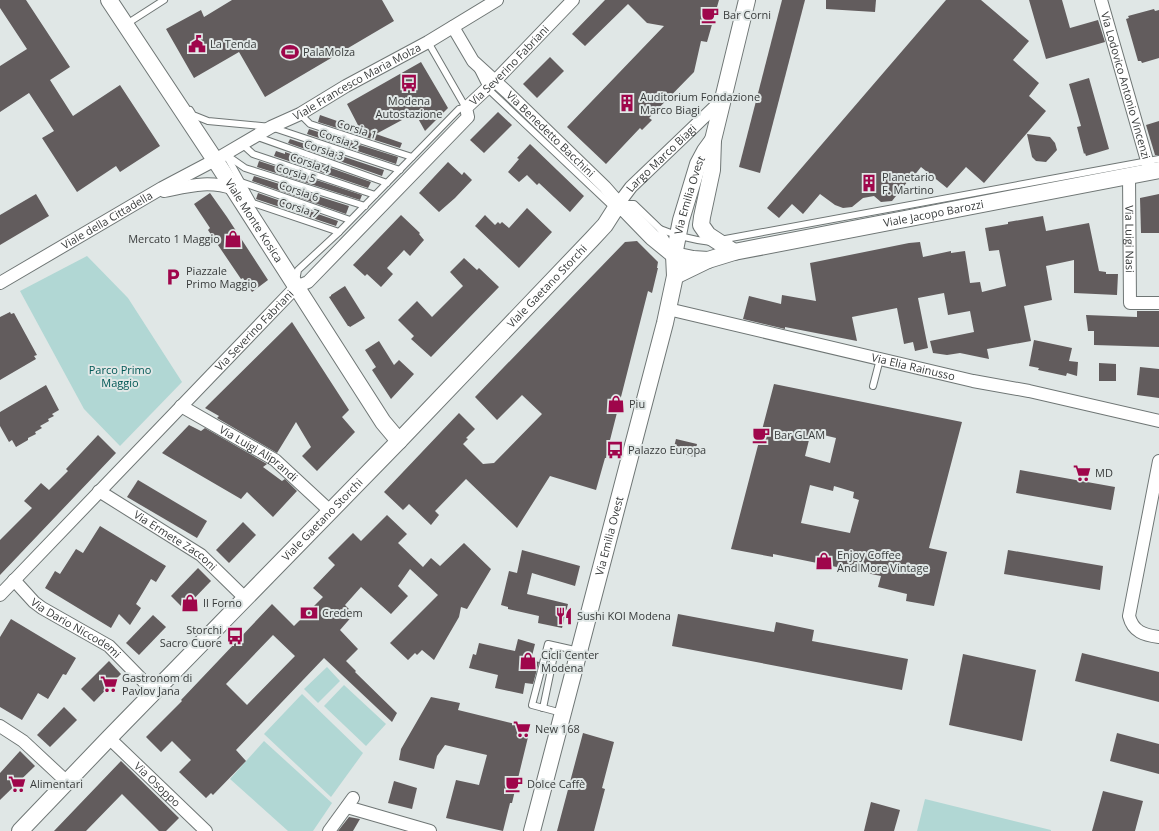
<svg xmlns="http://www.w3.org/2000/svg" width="1159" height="831" viewBox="0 0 1159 831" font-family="'Open Sans',sans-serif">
	<rect width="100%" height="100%" fill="#e0e7e6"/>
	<g fill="#b1d7d4">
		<polygon points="87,256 128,298 182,382 120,446 84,409 20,291"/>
		<polygon points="327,667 340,681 318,703 304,689"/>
		<polygon points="344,685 386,724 366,746 324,706"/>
		<polygon points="302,694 363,753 331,797 264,734"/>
		<polygon points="264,741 332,803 313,831 288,831 230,779"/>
		<polygon points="925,799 1051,830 1051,831 917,831"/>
	</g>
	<g fill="#625c5d" fill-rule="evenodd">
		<polygon points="0,0 26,0 70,67 50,80 73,116 120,85 160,146 120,172 116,166 77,192 42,138 54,131 29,93 0,112 0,66 27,49 0,8"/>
		<polygon points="232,0 382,0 394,21 265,97 239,52 194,78 166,29 201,10 204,17"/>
		<polygon points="605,0 719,0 707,42 701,41 694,72 649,118 652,120 642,130 640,128 606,164 567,127 664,26 647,23 628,4 585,46 572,34"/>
		<polygon points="782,0 805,0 760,173 739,167"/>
		<polygon points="826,0 876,0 875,12 826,9"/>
		<polygon points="946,0 981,0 1029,41 1013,60 1039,83 1029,96 1046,111 984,183 966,167 947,188 921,167 913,177 912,176 892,201 881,202 874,196 863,198 852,207 843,208 835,205 820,194 803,214 792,204 779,218 767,208"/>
		<polygon points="1029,0 1062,0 1070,28 1098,20 1105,42 1046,59"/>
		<polygon points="1154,9 1155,11 1159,10 1159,58 1142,63 1141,61 1138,61 1126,19 1129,18 1128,16"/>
		<polygon points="550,57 564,71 537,98 523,84"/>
		<polygon points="421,62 448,108 425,131 415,113 376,134 402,143 400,148 318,122 320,115 360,129 347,104"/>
		<polygon points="1089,78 1109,149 1086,156 1085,153 1084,154 1077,127 1081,126 1069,84"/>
		<polygon points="498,112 512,125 484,153 470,140"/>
		<polygon points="1159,121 1159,155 1155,155 1146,125"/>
		<polygon points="309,129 398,157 396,164 307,134"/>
		<polygon points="1027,134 1050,137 1055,143 1057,150 1046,162 1036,161 1032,157"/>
		<polygon points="290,139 384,170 382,176 288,143"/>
		<polygon points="530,144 584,196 570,212 539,183 537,185 527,175 519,182 508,172 519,159 517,158"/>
		<polygon points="276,151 285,154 285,152 371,182 368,188 274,156"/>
		<polygon points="259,161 362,195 360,200 257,167"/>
		<polygon points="448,162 462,175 464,172 472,180 455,198 439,212 419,193"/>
		<polygon points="254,176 349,206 346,214 252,181"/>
		<polygon points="210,193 227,217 268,280 252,292 243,278 241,279 222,251 208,230 210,228 194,204"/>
		<polygon points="258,193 338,221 336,226 256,199"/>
		<polygon points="36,194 49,216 0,245 0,215"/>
		<polygon points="1159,194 1159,233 1141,233 1140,198"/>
		<polygon points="527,208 552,232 519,268 475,226 485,215 495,225 498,222 500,224 502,222 509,228"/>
		<polygon points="401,215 420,233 419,234 424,240 410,256 404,250 387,268 393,274 381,287 367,274 365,276 353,265"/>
		<polygon points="1043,216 1046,231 1089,223 1099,271 1106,272 1106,274 1118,274 1117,295 1074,293 1074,260 1046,266 1052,300 1024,306 1031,341 987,349 989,359 960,353 947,355 933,353 930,341 974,332 970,311 948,315 944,293 918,298 928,348 915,351 913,342 904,344 897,308 852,317 857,341 785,327 785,329 743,319 749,296 781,304 782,295 816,301 810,263 909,243 920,242 923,257 951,251 951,253 965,251 970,283 980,282 982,292 1006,286 999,250 989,251 985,228 1008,224 1008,222"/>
		<polygon points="637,241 658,262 657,268 658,268 652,293 648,291 609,444 610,445 606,458 605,458 596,490 550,476 517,528 466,479 435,511 439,515 431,525 409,504 403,510 384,492 459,413 475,429 466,438 468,439 463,444 483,464 494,463 542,414 522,395 497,420 475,397 625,242"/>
		<polygon points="464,258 477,270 479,268 499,287 431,357 411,339 414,336 398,320 417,301 432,317 463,286 450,272"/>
		<polygon points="345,286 365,318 350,327 349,326 348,326 329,297 331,296 331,295"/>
		<polygon points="1137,311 1159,311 1159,347 1094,345 1094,331 1088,331 1086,315 1137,317"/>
		<polygon points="10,312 11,314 14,313 37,355 34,356 36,359 0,380 0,317"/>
		<polygon points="292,322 349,410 342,417 355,432 317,471 302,456 311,447 296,422 277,453 217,418 219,416 205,408"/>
		<polygon points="1034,340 1072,348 1069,361 1078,362 1077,376 1067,373 1066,376 1038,370 1039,368 1029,366"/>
		<polygon points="379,341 394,365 399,360 414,374 391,399 372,370 376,367 365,350"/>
		<polygon points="1099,363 1116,364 1116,381 1099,381"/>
		<polygon points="1140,367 1159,369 1159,398 1137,395"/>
		<path d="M774,384L962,422L929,548L947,552L934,606L906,601L907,594L878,587L881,576L773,554V557L731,549ZM811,432L836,438L830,463L805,456ZM810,485L833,491L834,486L854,492L853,498L859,500L850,533L801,523Z"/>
		<polygon points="46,385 59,410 52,414 54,416 48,419 49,421 40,426 42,428 35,432 36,434 28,438 28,440 16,447 12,440 9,442 0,426 0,412"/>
		<polygon points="189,425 201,431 205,428 267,464 263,467 282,481 285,479 297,491 273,517 247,492 241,499 162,453"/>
		<polygon points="98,435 116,453 0,575 0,540 32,508 24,501 41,483 49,490 68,471 66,469"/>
		<polygon points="676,439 697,444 694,457 673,451"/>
		<polygon points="1020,470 1115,487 1111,510 1016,493"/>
		<polygon points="138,480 207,521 197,538 127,497"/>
		<path d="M387,515L407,534L398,543L423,567L431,558L440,566L464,543L491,569L467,609L461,607L459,617L434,660L422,650L417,655L415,653L408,660L390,643L438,595L410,569L398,586L408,596L391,614L361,587L345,605L354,614L340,630L358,649L346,661L356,671L355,672L397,713L392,722L324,658L236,750L246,761L213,795L211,793L206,798L179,772L191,760L172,741L161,752L146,737L182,701L181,700L272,604L294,626L323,597L313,588L335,565L328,558L353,533L361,541ZM273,635L295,656L247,705L226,684Z"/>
		<polygon points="243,522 256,535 229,563 216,550"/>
		<polygon points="100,526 166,566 156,582 151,579 136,604 141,608 130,625 119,614 111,628 45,588 55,571 60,574 76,549 83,553"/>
		<polygon points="522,550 580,566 575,586 532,573 527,594 568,604 562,628 538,623 539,616 508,609 508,607 501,605 509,571 517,573"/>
		<polygon points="1008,550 1103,566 1100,590 1004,574"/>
		<polygon points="198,568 211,581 184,609 171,596"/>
		<polygon points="678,614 774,632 776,622 814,630 812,641 908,659 902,690 672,646"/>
		<polygon points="153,615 166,627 139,655 126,643"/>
		<polygon points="11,619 76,658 66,675 63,674 48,699 38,693 22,720 0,707 0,637"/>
		<polygon points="518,639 535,644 531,660 539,662 533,684 525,683 523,694 495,688 498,675 469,668 473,654 476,655 479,643 515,651"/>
		<polygon points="1082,653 1159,672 1159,702 1075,681"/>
		<polygon points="963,654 1036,670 1022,741 949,725"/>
		<polygon points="109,661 121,674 94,702 81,689"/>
		<polygon points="431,697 460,703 458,710 528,727 527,728 530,729 512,803 510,803 503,831 446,818 456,780 479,785 487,755 445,745 437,756 434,769 399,760 401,749"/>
		<polygon points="64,707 77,720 50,747 37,735"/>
		<polygon points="583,733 614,742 602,788 605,789 594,831 557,831"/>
		<polygon points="1117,733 1159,744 1159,774 1110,761"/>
		<polygon points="20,751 35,766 0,800 0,773"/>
		<polygon points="121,761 179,818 166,831 159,831 122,794 86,831 54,831"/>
		<polygon points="394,781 417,788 412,809 388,803"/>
		<polygon points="1103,791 1143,801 1135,831 1092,831"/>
		<polygon points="871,802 900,810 894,831 864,831"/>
		<polygon points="349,817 360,819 353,831 338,831"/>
	</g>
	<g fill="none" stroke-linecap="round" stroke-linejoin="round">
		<g stroke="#6f7675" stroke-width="8">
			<g id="service">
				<polyline points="125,25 164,0"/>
				<polyline points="478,70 487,88 614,208"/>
				<polyline points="190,110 193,115 208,121 271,127 400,170"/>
				<polyline points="300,114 310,124 412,157"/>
				<polyline points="255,136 387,183"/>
				<polyline points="242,144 253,154 375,195"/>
				<polyline points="225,154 245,168 365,206"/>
				<polyline points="226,155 253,203 339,232"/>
				<polyline points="241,182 350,220"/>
				<polyline points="623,204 634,204 660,229 669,244"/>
				<path d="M660,229C677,236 693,240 711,242"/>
				<polyline points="720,240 1159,159"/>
				<polyline points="296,281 298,270 339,232 459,109 466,108 428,42"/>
				<polyline points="873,386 880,359"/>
				<polyline points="543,708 556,646"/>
				<polyline points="562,713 532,705 548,644 579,651"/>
			</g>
		</g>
		<g stroke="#6f7675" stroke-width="14">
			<g id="minor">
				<path id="s1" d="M1101,0L1150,171"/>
				<path id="s2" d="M453,27L473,61L507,92L605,187L619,203L631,187L724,98"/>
				<path id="s3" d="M1129,175L1130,303H1159"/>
				<path d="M164,191C189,186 209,180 234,189"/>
				<path id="s4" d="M0,283L162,188L215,160L271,127L300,114L346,86L428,42L497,0"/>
				<path id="s5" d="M668,309L973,381L1029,391L1159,421"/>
				<path id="s6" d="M181,406L275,460L330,511"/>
				<path d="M1159,461L1129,616C1133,632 1144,635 1159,637"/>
				<path id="s7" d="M99,491L201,555L245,598"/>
				<path id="s8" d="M14,580L34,602L42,608L109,646L154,692"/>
				<path id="s9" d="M0,595L296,287L308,282L468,117L466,108L495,81L573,0"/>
				<polyline points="0,726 23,741 67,782"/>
				<path id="s10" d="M109,738L206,831"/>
				<polyline points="347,807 430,831"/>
				<polyline points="329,831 353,798"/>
			</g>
		</g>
		<g stroke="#6f7675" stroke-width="18">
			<g id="tertiary">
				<path id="s11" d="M109,0L219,166L383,422L399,441"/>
				<polyline points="734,252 708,235 701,225 702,217 712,170 713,140 747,0"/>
				<path id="s12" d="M675,276L708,260L734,252L1159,170"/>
				<path id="s13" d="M20,831L109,738L399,441L592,239L605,225L619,203L652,237L674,255L693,259L708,260"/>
				<path id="s14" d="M532,831L665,323L675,276L674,255L681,220L698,164L705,151L713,140"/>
			</g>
		</g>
		<use href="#service" stroke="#fff" stroke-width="6"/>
		<use href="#minor" stroke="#fff" stroke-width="12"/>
		<use href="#tertiary" stroke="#fff" stroke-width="16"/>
	</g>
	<defs>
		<g id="cafe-bare" transform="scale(1.38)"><path d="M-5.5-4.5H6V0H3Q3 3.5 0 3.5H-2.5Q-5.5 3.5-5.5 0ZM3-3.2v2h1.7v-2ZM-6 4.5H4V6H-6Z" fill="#9f064b" stroke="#e0e7e6" stroke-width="2.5" paint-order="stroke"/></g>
		<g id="civic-bare" transform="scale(1.38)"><path d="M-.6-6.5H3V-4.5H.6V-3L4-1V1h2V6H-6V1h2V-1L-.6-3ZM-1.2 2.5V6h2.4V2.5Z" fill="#9f064b" stroke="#e0e7e6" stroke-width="2.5" paint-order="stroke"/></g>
		<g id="stadium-bare" transform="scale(1.38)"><path d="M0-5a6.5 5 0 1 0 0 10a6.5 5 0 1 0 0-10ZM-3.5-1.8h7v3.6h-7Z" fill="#9f064b" stroke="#e0e7e6" stroke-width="2.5" paint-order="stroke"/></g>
		<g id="bus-bare" transform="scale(1.38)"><path d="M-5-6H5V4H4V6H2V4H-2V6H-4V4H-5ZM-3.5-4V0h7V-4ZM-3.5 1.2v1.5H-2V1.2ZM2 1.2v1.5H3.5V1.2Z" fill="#9f064b" stroke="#e0e7e6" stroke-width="2.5" paint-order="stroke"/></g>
		<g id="building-bare" transform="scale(1.38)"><path d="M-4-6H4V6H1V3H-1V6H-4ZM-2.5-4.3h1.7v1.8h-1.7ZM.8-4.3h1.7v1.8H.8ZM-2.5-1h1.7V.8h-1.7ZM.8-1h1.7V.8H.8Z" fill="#9f064b" stroke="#e0e7e6" stroke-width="2.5" paint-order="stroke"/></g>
		<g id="shop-bare" transform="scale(1.38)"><path d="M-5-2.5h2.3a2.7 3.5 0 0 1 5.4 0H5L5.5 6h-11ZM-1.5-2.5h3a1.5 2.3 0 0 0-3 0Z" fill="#9f064b" stroke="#e0e7e6" stroke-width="2.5" paint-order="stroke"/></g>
		<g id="parking-bare" transform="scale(1.38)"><path d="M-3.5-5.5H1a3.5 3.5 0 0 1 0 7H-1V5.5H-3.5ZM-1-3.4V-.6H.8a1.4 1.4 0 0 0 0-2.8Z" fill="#9f064b" stroke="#e0e7e6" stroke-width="2.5" paint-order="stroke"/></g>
		<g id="supermarket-bare" transform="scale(1.38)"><path d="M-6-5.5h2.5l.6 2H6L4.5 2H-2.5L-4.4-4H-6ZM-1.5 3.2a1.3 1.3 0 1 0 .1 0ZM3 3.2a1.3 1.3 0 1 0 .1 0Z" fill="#9f064b" stroke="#e0e7e6" stroke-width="2.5" paint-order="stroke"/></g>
		<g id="bank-bare" transform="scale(1.38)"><path d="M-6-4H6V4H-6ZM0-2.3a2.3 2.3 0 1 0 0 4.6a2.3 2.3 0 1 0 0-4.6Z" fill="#9f064b" stroke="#e0e7e6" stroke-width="2.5" paint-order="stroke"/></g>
		<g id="restaurant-bare" transform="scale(1.38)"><path d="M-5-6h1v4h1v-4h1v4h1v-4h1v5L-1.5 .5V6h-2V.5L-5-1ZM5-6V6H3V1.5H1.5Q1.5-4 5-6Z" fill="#9f064b" stroke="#e0e7e6" stroke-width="2.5" paint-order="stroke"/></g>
	</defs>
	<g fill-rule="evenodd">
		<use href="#cafe-bare" x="710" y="15"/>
		<use href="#civic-bare" x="197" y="44"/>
		<use href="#stadium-bare" x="290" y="52"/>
		<use href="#bus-bare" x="409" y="83"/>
		<use href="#building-bare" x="627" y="103"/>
		<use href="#building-bare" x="869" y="183"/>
		<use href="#shop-bare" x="233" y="239"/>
		<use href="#parking-bare" x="173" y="277"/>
		<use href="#shop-bare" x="616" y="404"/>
		<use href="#cafe-bare" x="761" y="435"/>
		<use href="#bus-bare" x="615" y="450"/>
		<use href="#supermarket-bare" x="1082" y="473"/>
		<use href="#shop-bare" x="824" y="561"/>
		<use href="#shop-bare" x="190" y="603"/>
		<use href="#bank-bare" x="309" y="613"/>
		<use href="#restaurant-bare" x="564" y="616"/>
		<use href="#bus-bare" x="235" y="636"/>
		<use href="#shop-bare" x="528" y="661"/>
		<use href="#supermarket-bare" x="109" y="684"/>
		<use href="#supermarket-bare" x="522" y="729"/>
		<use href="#supermarket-bare" x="17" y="784"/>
		<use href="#cafe-bare" x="514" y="784"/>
	</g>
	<g text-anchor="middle" stroke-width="4" stroke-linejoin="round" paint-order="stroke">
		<g font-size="11" fill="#393c3c" stroke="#e0e7e6" text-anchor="start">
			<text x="723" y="19">Bar Corni</text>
			<text x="210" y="48">La Tenda</text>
			<text x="303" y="56">PalaMolza</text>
			<text x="640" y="101">Auditorium Fondazione<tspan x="640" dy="13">Marco Biagi</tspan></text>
			<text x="409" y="105" text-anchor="middle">Modena<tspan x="409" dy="13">Autostazione</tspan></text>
			<text x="882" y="181">Planetario<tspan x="882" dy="13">F. Martino</tspan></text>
			<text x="220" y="243" text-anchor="end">Mercato 1 Maggio</text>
			<text x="186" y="275">Piazzale<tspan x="186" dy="13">Primo Maggio</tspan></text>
			<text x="629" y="408">Piu</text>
			<text x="774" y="439">Bar GLAM</text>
			<text x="628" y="454">Palazzo Europa</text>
			<text x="1095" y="477">MD</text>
			<text x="837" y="559">Enjoy Coffee<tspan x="837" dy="13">And More Vintage</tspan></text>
			<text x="203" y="607">Il Forno</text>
			<text x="322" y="617">Credem</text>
			<text x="577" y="620">Sushi KOI Modena</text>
			<text x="222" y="634" text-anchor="end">Storchi<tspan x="222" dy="13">Sacro Cuore</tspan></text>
			<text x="541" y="659">Cicli Center<tspan x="541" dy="13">Modena</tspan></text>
			<text x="122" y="682">Gastronom di<tspan x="122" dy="13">Pavlov Jana</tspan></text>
			<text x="535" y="733">New 168</text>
			<text x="30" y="788">Alimentari</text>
			<text x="527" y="788">Dolce Caffè</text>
		</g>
		<g font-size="11" fill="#393c3c" stroke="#e0e7e6">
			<text dy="4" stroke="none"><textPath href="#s9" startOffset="740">Via Severino Fabriani</textPath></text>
			<text dy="4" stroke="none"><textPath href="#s4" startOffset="410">Viale Francesco Maria Molza</textPath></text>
			<text dy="4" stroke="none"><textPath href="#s1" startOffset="89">Via Lodovico Antonio Vincenzi</textPath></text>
			<text transform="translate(357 129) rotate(18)" y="4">Corsia 1</text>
			<text dy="4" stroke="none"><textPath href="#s2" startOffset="146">Via Benedetto Bacchini</textPath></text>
			<text transform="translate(339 139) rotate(19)" y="4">Corsia 2</text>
			<text transform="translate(324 150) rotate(19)" y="4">Corsia 3</text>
			<text dy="4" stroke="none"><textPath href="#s2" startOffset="305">Largo Marco Biagi</textPath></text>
			<text transform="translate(310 163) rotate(19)" y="4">Corsia 4</text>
			<text transform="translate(296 173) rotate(17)" y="4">Corsia 5</text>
			<text transform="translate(299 191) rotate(19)" y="4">Corsia 6</text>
			<text dy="4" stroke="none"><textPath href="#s14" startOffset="656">Via Emilia Ovest</textPath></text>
			<text transform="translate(299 208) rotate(18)" y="4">Corsia 7</text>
			<text dy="4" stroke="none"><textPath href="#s12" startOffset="267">Viale Jacopo Barozzi</textPath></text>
			<text dy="4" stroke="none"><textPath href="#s4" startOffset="124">Viale della Cittadella</textPath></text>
			<text dy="4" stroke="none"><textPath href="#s11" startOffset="264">Viale Monte Kosica</textPath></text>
			<text dy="4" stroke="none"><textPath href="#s3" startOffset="64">Via Luigi Nasi</textPath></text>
			<text dy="4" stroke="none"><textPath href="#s13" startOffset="758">Viale Gaetano Storchi</textPath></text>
			<text dy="4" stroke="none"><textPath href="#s9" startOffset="367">Via Severino Fabriani</textPath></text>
			<text dy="4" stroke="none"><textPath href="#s5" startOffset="252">Via Elia Rainusso</textPath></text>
			<text dy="4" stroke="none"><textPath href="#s6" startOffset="91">Via Luigi Aliprandi</textPath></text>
			<text dy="4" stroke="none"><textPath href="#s13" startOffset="434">Viale Gaetano Storchi</textPath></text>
			<text dy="4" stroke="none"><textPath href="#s14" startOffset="305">Via Emilia Ovest</textPath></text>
			<text dy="4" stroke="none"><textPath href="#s7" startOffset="91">Via Ermete Zacconi</textPath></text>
			<text dy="4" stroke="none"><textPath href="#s8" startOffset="79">Via Dario Niccodemi</textPath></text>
			<text dy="4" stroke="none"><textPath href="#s10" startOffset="67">Via Osoppo</textPath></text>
		</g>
		<g font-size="11" fill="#005755" stroke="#e0e7e6">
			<text x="120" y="374">Parco Primo<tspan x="120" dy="13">Maggio</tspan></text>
		</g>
	</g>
</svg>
